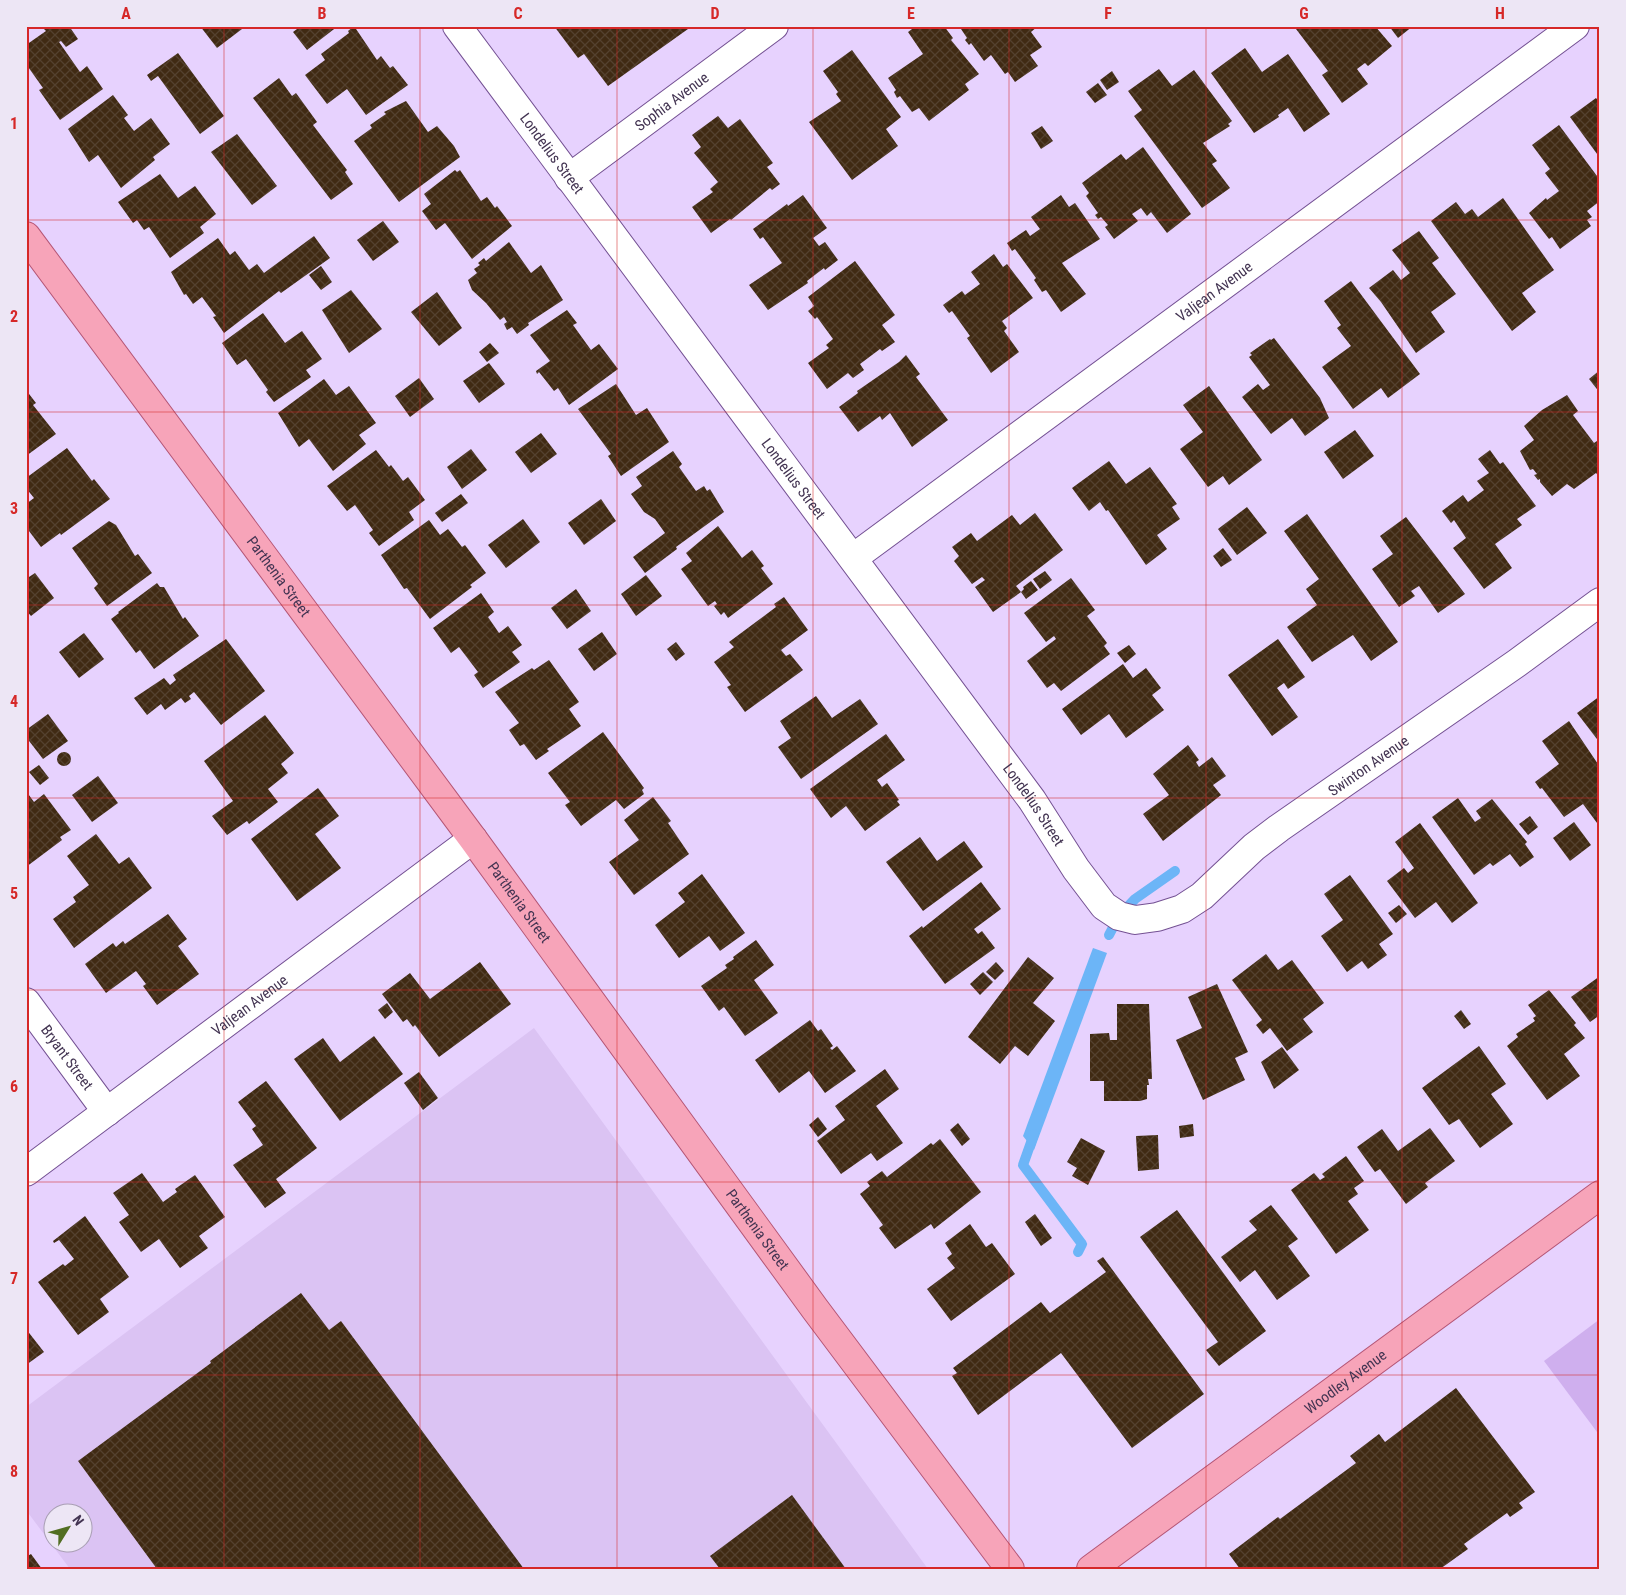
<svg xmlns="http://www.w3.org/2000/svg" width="1626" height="1595" viewBox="0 0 1626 1595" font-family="'Roboto Condensed',sans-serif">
	<defs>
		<pattern id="building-cross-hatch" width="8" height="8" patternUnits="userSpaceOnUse" patternTransform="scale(1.25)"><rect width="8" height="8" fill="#402a13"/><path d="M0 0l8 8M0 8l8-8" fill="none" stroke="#54412f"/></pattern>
	</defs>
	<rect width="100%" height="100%" fill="#e7d2fe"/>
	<path fill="#dbc3f3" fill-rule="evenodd" d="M534,1028L928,1569H70L26,1510V1407ZM52,1512H82V1542H52Z"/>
	<polygon fill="#cfafee" points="1600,1319 1600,1436 1544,1361"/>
	<polygon fill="#6cb5f7" points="1093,948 1107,953 1034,1150 1023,1136"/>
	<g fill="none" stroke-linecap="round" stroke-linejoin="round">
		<g stroke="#6cb5f7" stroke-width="10">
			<polyline points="1109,935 1119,916 1135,899 1175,871"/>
			<polyline points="1034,1134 1023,1165 1082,1244 1078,1252"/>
		</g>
	</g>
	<g fill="url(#building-cross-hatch)">
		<polygon points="48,26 69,26 78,39 66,47 61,41 59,42 80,72 87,66 103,89 60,120 39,90 43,88 26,64 26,45 46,31 44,29"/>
		<polygon points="200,26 240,26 242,29 217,48"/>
		<polygon points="295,26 338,26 307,50 293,32 297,29"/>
		<polygon points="354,26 377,60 381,56 390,68 393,66 408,85 366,115 347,89 327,104 305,75 325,60 321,54 349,33 348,31"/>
		<polygon points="554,26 610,26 612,29 616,26 686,26 688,29 608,86 584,54 578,58"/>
		<polygon points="916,26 944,26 953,38 951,40 979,74 965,84 969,90 929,121 919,108 912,112 900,96 897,98 894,92 896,90 888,78 923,54 908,32"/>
		<polygon points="959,26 1038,26 1031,32 1042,47 1030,55 1038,66 1015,82 1008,72 1005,74 991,55 984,61 971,43 969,45 965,40 967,38"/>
		<polygon points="1299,26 1375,26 1392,46 1368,66 1365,63 1357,69 1368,84 1342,103 1322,75 1328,71 1296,29"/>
		<polygon points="1389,26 1413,26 1398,38"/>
		<polygon points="1245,48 1262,72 1288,54 1330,114 1304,132 1288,108 1278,115 1279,117 1254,133 1211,73"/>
		<polygon points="852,50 901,117 886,129 898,146 852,180 809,122 841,101 836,94 838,92 823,71"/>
		<polygon points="178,53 224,116 200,134 158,76 151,81 147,75"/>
		<polygon points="1159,69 1172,86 1194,70 1232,121 1228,124 1230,126 1203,143 1217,161 1212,164 1230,188 1202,208 1134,116 1142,110 1128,91"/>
		<polygon points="1112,71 1119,82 1107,90 1100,80"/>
		<polygon points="279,78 292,96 296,93 317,122 313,125 347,170 345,172 353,184 331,200 253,98"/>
		<polygon points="1098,83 1107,95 1095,103 1086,92"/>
		<polygon points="113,95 128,115 124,118 134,131 151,118 170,144 153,157 155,160 121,188 98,155 89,162 68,129"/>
		<polygon points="1596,98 1600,103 1600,158 1570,117"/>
		<polygon points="406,101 428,132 437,126 454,146 460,157 399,202 354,141 372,128 370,125 386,114 384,112"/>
		<polygon points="718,116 728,128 740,119 773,163 767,167 780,184 772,190 770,188 731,220 730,219 711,233 692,207 713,192 710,189 718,182 694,153 701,147 692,135"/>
		<polygon points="1559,125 1600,180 1600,201 1587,211 1592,217 1587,220 1591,226 1560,249 1552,237 1549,239 1529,213 1546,198 1547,200 1559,191 1545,173 1550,169 1532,145"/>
		<polygon points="1042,126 1053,141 1041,149 1031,133"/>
		<polygon points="237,134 277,186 252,205 211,152"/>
		<polygon points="1143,147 1191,214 1167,233 1151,212 1147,216 1141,208 1132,214 1138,221 1114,239 1105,227 1108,225 1101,217 1098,219 1095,215 1098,213 1086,196 1089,193 1082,183 1121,154 1126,160"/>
		<polygon points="455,170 457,172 460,170 481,201 487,197 495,208 497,206 512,226 472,259 445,223 436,230 422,211 431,204 424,194"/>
		<polygon points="160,174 178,198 195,186 216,214 200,227 204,233 170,258 149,227 144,230 137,220 133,223 118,202"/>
		<polygon points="803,195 827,228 813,238 819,246 825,242 838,260 825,270 824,268 807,281 808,283 768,310 749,285 782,263 763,237 760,239 753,229 787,204 788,206"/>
		<polygon points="1061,195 1069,207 1075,203 1100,239 1062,263 1086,294 1061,312 1046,290 1042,292 1034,280 1036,278 1015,249 1012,251 1007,243 1026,230 1030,236 1040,229 1031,217"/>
		<polygon points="1503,198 1554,270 1522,293 1536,312 1512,331 1431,221 1456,202 1465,214 1472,209 1478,217"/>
		<polygon points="383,221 399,242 373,261 357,240"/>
		<polygon points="1419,231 1439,258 1432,263 1456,294 1431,312 1445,332 1416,353 1381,302 1369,288 1393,270 1401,280 1410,273 1392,250"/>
		<polygon points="314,236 330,258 281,293 279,291 224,333 213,317 216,316 202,297 193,304 186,294 184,295 171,272 218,238 230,255 235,251 249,270 257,264 264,273"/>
		<polygon points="509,242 531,273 541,265 563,300 528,323 529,325 517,334 512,327 507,330 504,324 507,322 504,317 500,320 486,303 472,290 468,280 477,273 474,269 480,265 478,263 484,258 486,261"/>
		<polygon points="994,254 1003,267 1007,264 1033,298 1002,321 1007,328 1004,331 1019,352 991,373 967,338 970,336 952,311 949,313 943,305 962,291 965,295 980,284 971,272"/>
		<polygon points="855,261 895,315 882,325 895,342 882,351 880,349 860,364 864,370 853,378 848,373 827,389 808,363 829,348 826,345 833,339 817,317 815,319 808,311 814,306 808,297"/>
		<polygon points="321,266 332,282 321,290 309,275"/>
		<polygon points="1351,281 1420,374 1388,398 1381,388 1353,409 1322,367 1351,346 1337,328 1341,325 1324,301"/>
		<polygon points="351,290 382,329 349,353 322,310"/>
		<polygon points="437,292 462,328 439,346 411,312"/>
		<polygon points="567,310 577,323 573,325 591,350 599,344 618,369 569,405 558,388 554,391 539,372 537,374 536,371 550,361 530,335"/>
		<polygon points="263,313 285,343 302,331 322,359 306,370 311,377 274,402 266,392 268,390 246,359 237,365 222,343"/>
		<polygon points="1274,338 1320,398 1329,418 1305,436 1292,418 1271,434 1242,397 1258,384 1263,390 1270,385 1249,357 1252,355 1250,353 1270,339 1271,340"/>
		<polygon points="490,343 499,353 487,362 479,352"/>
		<polygon points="906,355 920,374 916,377 948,420 912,447 890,413 882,420 880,416 858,432 839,407 858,393 857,391 899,362"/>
		<polygon points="489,363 505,384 479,403 463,381"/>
		<polygon points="1600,370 1600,393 1589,379"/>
		<polygon points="419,378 434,399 410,417 395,396"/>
		<polygon points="324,379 336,395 349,386 376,423 359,435 366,444 333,471 309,439 299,447 278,413"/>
		<polygon points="616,384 636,415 647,408 669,442 621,476 608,456 611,454 578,409"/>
		<polygon points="1209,386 1262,460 1229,485 1223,476 1208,487 1180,449 1203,432 1183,405"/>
		<polygon points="26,390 36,403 33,405 56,434 26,456"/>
		<polygon points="1567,395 1578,411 1573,415 1594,443 1600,439 1600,478 1596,473 1574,489 1567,484 1552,496 1540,482 1540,479 1538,480 1534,475 1537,474 1533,469 1530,470 1520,451 1534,440 1524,426 1542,410"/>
		<polygon points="1355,430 1374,456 1343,479 1324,452"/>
		<polygon points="541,433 557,454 531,473 515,452"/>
		<polygon points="67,448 92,481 94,479 110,499 61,535 60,533 41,547 26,527 26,504 34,498 26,488 26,478"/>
		<polygon points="471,449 487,470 462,489 447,467"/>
		<polygon points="376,450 389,467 391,465 403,481 408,477 425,500 409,512 414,520 379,546 369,533 373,530 355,505 347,511 327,486"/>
		<polygon points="1490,450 1500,464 1503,462 1536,506 1517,519 1522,525 1495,544 1512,568 1484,589 1453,548 1466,538 1454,520 1451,523 1442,511 1463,495 1468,502 1484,490 1477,481 1489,473 1478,459"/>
		<polygon points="673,451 682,464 679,467 696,491 704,486 707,491 710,489 724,512 676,547 677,549 645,573 633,557 665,533 655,519 644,512 631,494 642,486 636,477"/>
		<polygon points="1109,461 1126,484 1150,467 1177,504 1172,507 1180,519 1157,535 1167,549 1146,565 1108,510 1106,511 1100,502 1089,511 1072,488"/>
		<polygon points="461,494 468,503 442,522 435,513"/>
		<polygon points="601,499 616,521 584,545 568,523"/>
		<polygon points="1247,507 1267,533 1237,555 1218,529"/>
		<polygon points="1035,513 1063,550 1016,586 1021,592 993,612 975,587 985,580 982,577 972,584 954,561 959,556 952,547 971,533 977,541 1012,515 1020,525"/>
		<polygon points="1307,514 1398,642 1371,661 1353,635 1312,662 1287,627 1317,605 1306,589 1319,579 1284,531"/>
		<polygon points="1406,517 1465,594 1438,613 1419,586 1411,591 1415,596 1399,607 1372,569 1393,554 1380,536"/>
		<polygon points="523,519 540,542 506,568 488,545"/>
		<polygon points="429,520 440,535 448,529 462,547 465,545 486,573 470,585 472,587 430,619 407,588 404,589 381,555"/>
		<polygon points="109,521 116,525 135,556 138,554 152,573 107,606 94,588 98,584 72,548"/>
		<polygon points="718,526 742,558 752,550 764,566 761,568 773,584 728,618 724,612 721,615 714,606 717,604 715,601 708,606 681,569 692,561 686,553"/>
		<polygon points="1223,548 1232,560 1221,567 1213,556"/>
		<polygon points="1045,571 1052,580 1040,589 1033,579"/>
		<polygon points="35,573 54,598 31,616 26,610 26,579"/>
		<polygon points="646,575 662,596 636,616 621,594"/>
		<polygon points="1071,578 1095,610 1087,616 1107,643 1104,646 1110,654 1061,691 1054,683 1047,688 1027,661 1056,639 1054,636 1046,642 1024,613"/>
		<polygon points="1031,581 1038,590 1026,599 1021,592 1024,589 1023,587"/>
		<polygon points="157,583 160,587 164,587 183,619 185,617 199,636 154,669 140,650 136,653 111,619 119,613 118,612"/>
		<polygon points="576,589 591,611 567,629 551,608"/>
		<polygon points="481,593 494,612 488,617 499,633 508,626 522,645 512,652 520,662 483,688 474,675 478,672 459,647 451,653 433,628"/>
		<polygon points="784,597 808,630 781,650 786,656 790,654 803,670 745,712 727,687 731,685 714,662 734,647 729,642 776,607 774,604"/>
		<polygon points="602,632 617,654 594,671 578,649"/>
		<polygon points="84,633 104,659 79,678 59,652"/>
		<polygon points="226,639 265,691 221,725 194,692 189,696 191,699 185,703 181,698 165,710 161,704 147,715 134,698 164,678 170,685 176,680 173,675"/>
		<polygon points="1278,639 1305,677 1288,689 1284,683 1277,688 1298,717 1272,736 1228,675"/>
		<polygon points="676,642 685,654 676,661 667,649"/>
		<polygon points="1129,645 1136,654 1125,663 1117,653"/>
		<polygon points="549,660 579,702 569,709 581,726 547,749 549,751 536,760 524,744 520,746 509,730 519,723 495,692 532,668 534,670"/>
		<polygon points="1123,664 1133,678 1146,668 1161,688 1152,695 1164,710 1126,738 1109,714 1081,735 1062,709"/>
		<polygon points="816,696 832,718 860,699 878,724 801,779 778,747 791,738 780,721"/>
		<polygon points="1600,696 1600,743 1577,713"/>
		<polygon points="48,714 68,741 43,759 26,737 26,730"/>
		<polygon points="265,715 294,753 281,764 288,773 268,789 278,802 249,824 247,821 227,835 212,816 233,801 204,761"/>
		<polygon points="1569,721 1600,767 1600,827 1583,804 1564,817 1542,788 1540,789 1535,782 1559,764 1542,741"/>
		<polygon points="603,732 644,788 642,790 644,794 624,809 616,800 581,826 565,805 570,802 548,773"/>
		<polygon points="886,734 905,760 877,780 882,787 887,783 899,800 897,801 900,805 865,831 846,806 831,818 810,789"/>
		<polygon points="1188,745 1199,760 1196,762 1199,767 1212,757 1226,776 1213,785 1221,795 1163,841 1143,814 1169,795 1153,774"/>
		<circle cx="64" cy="759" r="7"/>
		<polygon points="39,765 49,778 40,785 29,772"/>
		<polygon points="98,776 118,803 92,822 72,795"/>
		<polygon points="318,788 339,816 315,834 341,868 297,901 251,839"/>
		<polygon points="26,791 34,802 44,794 71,830 60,837 62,840 26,867"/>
		<polygon points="653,797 671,821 668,823 689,854 634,895 609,862 639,840 624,820"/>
		<polygon points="1458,798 1475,822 1481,818 1476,811 1492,799 1527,842 1525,844 1534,857 1520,867 1510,854 1493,866 1490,863 1474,875 1432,817"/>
		<polygon points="1530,816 1538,827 1528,835 1519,824"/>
		<polygon points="1574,822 1591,845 1570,861 1553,838"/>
		<polygon points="1420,823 1478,903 1452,923 1436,902 1415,918 1387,881 1404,868 1408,873 1414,868 1395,842"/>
		<polygon points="96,834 119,864 129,857 152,888 74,948 53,919 76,902 73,897 89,885 67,856"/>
		<polygon points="920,837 937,861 964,841 983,867 923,911 886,862"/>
		<polygon points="702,874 745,933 720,951 709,936 679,958 655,925 685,902 678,893"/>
		<polygon points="1350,875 1393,934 1379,944 1387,955 1368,969 1362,961 1347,972 1321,936 1343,920 1324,894"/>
		<polygon points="981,882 1001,909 974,929 978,934 982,931 995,948 945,984 909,936 922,926 923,928"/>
		<polygon points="1399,905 1407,914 1396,923 1388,913"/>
		<polygon points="168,914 187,939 178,946 199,974 157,1005 143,986 146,984 136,971 106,993 85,964 113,943 116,947 123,941 125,944"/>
		<polygon points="756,940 774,965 754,980 778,1013 745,1036 724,1007 719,1011 701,986 727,968 725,965 734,959 733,957"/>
		<polygon points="1266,954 1278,970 1292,960 1324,1003 1303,1019 1313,1032 1287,1051 1270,1028 1263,1034 1256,1025 1262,1020 1232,980"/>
		<polygon points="1028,957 1054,978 1033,1003 1055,1021 1028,1056 1015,1046 1000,1064 968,1037"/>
		<polygon points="480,962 511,1004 439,1057 415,1025 413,1027 407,1019 403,1022 382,994 410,973 430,999"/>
		<polygon points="996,962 1004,971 995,980 986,972"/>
		<polygon points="983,972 993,982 980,995 970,984"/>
		<polygon points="1600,976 1600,1015 1590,1022 1571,997"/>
		<polygon points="1217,984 1248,1052 1235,1058 1245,1080 1203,1100 1176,1040 1202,1028 1188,997"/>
		<polygon points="1549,990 1576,1023 1574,1025 1585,1038 1564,1054 1580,1076 1547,1100 1507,1046 1518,1037 1516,1034 1535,1021 1533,1018 1536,1016 1528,1005"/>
		<polygon points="387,1003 393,1012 385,1019 378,1010"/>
		<polygon points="1117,1004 1149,1004 1152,1079 1148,1079 1149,1085 1147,1085 1147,1099 1140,1101 1104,1101 1104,1081 1090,1081 1090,1034 1109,1033 1110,1040 1117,1040"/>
		<polygon points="1461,1010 1471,1024 1464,1029 1454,1016"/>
		<polygon points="810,1020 818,1031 821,1029 833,1046 830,1048 832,1050 837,1046 856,1071 825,1093 809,1071 779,1093 755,1060"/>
		<polygon points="374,1036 403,1074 340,1121 294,1059 323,1038 340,1062"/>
		<polygon points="1479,1046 1506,1084 1491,1094 1513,1124 1480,1148 1459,1119 1449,1125 1422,1088"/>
		<polygon points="1282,1047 1299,1070 1274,1089 1261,1062"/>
		<polygon points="885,1069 899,1089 876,1106 903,1143 877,1161 871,1153 841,1174 817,1141 845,1120 835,1106"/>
		<polygon points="419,1072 438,1098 423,1110 404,1083"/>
		<polygon points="266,1081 317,1148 276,1179 286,1193 265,1208 233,1165 263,1145 252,1129 256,1126 238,1102"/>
		<polygon points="818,1117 827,1129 818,1137 809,1125"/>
		<polygon points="958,1123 970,1139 962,1146 950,1130"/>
		<polygon points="1193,1124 1194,1136 1180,1138 1179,1126"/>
		<polygon points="1430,1128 1455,1161 1425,1183 1428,1187 1406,1204 1380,1169 1375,1172 1357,1147 1382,1129 1398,1151"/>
		<polygon points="1158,1135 1159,1169 1138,1171 1136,1136"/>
		<polygon points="1081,1138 1105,1151 1088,1185 1072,1176 1077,1168 1067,1162"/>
		<polygon points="940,1139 981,1192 934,1229 931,1224 895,1249 879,1228 883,1225 860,1194 870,1186 867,1182 882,1171 887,1177 931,1143 933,1145"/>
		<polygon points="1346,1156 1364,1181 1354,1188 1358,1194 1348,1201 1369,1230 1336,1254 1291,1190 1314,1173 1320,1180 1325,1177 1322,1174"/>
		<polygon points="142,1173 163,1202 177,1192 175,1189 195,1175 225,1217 199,1236 208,1248 180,1268 159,1239 141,1252 119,1222 129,1215 113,1193"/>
		<polygon points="1271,1205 1298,1239 1288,1246 1310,1276 1277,1300 1255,1270 1240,1282 1221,1257 1257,1230 1249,1221"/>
		<polygon points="1177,1210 1266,1331 1219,1366 1206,1350 1218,1342 1140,1237"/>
		<polygon points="1035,1214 1052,1238 1041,1246 1025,1222"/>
		<polygon points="85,1216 129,1277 100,1299 109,1312 78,1335 38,1282 63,1264 65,1266 74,1259 59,1240 54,1243 53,1241"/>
		<polygon points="970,1224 986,1247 992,1243 1015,1274 951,1321 927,1289 955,1268 947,1258 952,1254 945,1243"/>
		<polygon points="1103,1257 1204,1394 1132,1448 1061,1353 978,1415 952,1376 957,1373 953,1368 1041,1302 1050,1313 1106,1272 1097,1261"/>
		<polygon points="301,1293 329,1330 341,1321 524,1569 157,1569 78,1461 211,1363 210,1361"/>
		<polygon points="26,1329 44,1352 26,1365"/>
		<polygon points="1456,1388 1535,1492 1519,1503 1523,1508 1510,1517 1507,1513 1464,1544 1468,1549 1440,1569 1240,1569 1229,1554 1278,1517 1280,1519 1356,1463 1350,1456 1379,1434 1385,1442"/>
		<polygon points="792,1495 846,1569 720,1569 710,1556"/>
		<polygon points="31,1554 42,1569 26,1569 26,1557"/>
	</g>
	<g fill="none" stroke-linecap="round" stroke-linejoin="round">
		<g stroke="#745193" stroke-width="30">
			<g id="minor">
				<path id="s1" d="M457,26L1032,800L1076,869L1104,906L1119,916L1135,920L1157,917L1182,909L1202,896L1254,847L1279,828L1517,663L1600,602"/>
				<path id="s2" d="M569,178L774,26"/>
				<path id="s3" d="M853,558L1575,26"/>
				<path id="s4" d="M26,1002L107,1112"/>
				<path id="s5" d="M26,1172L473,839"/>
			</g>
		</g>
		<g stroke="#b55676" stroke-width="30">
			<g id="major">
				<path id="s6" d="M26,236L473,839L815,1309L1010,1569"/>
				<path id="s7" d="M1091,1569L1600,1195"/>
			</g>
		</g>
		<use href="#minor" stroke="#fff" stroke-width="28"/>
		<use href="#major" stroke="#f7a4b9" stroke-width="28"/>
	</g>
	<path fill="none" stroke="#d62828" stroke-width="1" stroke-opacity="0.55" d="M224,26V1569M420,26V1569M617,26V1569M813,26V1569M1009,26V1569M1206,26V1569M1402,26V1569M26,220H1600M26,412H1600M26,605H1600M26,798H1600M26,990H1600M26,1182H1600M26,1375H1600"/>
	<g text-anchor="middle" stroke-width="5" stroke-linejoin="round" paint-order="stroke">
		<g font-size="15" fill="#433452" stroke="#ede6f5">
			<text dy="5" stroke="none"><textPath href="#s2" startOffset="128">Sophia Avenue</textPath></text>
			<text dy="5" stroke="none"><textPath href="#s1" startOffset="159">Londelius Street</textPath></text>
			<text dy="5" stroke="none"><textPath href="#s3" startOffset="449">Valjean Avenue</textPath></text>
			<text dy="5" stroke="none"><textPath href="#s1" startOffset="564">Londelius Street</textPath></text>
			<text dy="5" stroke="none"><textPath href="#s6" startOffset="424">Parthenia Street</textPath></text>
			<text dy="5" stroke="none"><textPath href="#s1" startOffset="1411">Swinton Avenue</textPath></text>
			<text dy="5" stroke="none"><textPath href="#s1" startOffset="969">Londelius Street</textPath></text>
			<text dy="5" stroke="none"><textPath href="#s6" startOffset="829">Parthenia Street</textPath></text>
			<text dy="5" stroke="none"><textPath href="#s5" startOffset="279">Valjean Avenue</textPath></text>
			<text dy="5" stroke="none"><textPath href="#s4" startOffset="69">Bryant Street</textPath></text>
			<text dy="5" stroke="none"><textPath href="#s6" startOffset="1234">Parthenia Street</textPath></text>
			<text dy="5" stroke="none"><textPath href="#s7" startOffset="316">Woodley Avenue</textPath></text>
		</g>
	</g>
	<rect width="1626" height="1595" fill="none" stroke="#ede6f5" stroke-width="55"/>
	<g transform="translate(68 1528) rotate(53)"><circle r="24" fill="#ede6f5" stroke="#a99fb4"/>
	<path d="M0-4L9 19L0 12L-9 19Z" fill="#526e22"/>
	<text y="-8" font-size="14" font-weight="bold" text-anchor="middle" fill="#433452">N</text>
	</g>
	<rect x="28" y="28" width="1570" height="1540" fill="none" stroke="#d62828" stroke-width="2"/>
	<g font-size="16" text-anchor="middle" font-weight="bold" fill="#d62828">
		<text x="126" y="19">A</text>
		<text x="322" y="19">B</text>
		<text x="518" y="19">C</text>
		<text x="715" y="19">D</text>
		<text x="911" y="19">E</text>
		<text x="1108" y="19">F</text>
		<text x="1304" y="19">G</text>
		<text x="1500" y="19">H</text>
		<text x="14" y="129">1</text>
		<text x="14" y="322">2</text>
		<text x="14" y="514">3</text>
		<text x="14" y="707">4</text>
		<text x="14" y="899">5</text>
		<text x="14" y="1092">6</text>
		<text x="14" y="1284">7</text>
		<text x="14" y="1477">8</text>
	</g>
</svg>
